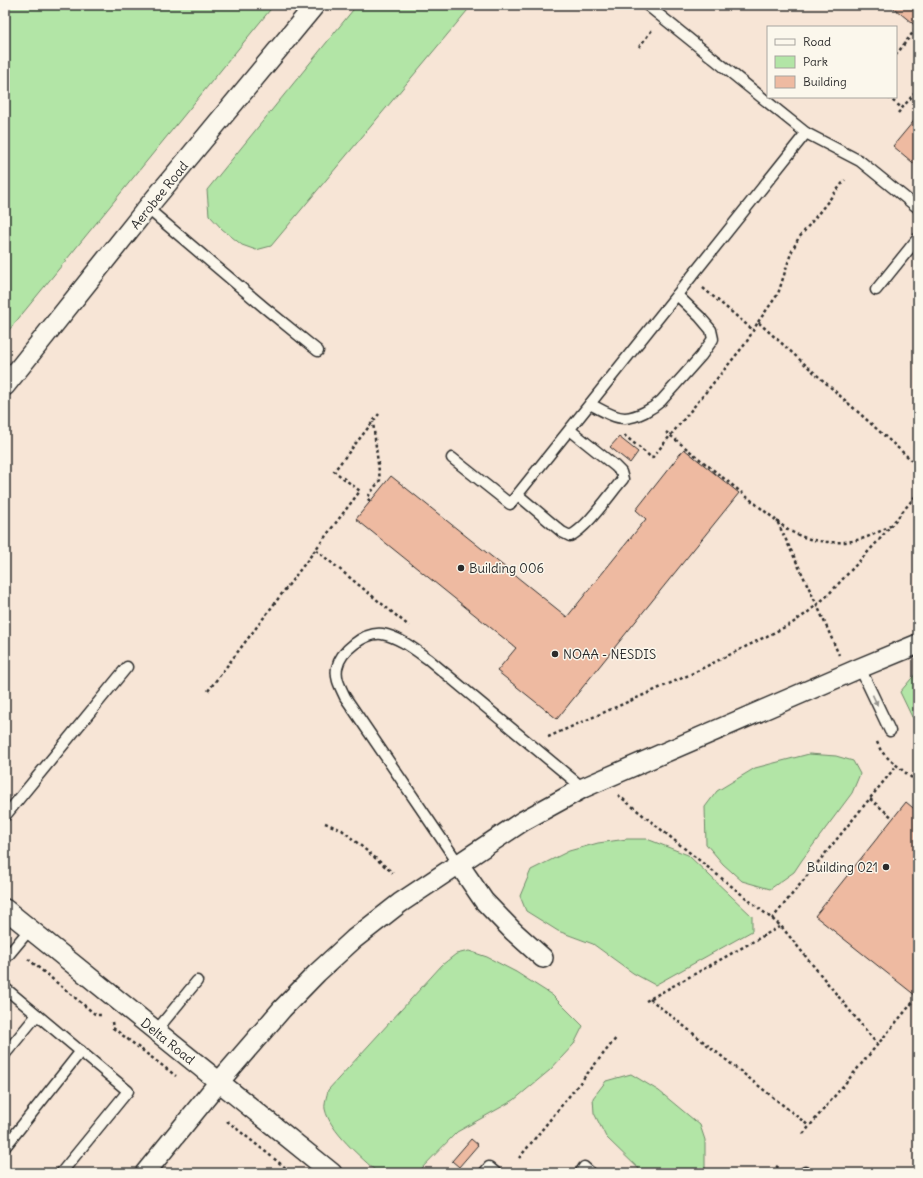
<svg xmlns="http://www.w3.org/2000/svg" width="923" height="1178" viewBox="0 0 923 1178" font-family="Delius,sans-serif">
	<rect width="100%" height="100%" fill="#f7e5d6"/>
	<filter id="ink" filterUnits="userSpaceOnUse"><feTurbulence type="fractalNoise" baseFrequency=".025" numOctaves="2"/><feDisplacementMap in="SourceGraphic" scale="8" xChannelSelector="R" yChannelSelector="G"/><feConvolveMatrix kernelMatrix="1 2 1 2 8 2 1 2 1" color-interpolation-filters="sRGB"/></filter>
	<g filter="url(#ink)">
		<g fill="#b2e5a6" stroke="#6e8868">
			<polygon points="5,5 274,5 5,335"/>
			<polygon points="357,5 472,5 271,246 256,250 242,245 222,229 209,215 207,190"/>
			<polygon points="917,672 918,672 918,723 912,717 900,692"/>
			<polygon points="809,754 836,756 853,761 860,774 852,793 802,860 794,872 770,889 742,881 723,864 706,844 705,807 717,791 755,768"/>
			<polygon points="627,839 647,839 688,855 752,916 752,931 655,985 633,973 593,944 558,931 526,911 520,896 531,870 569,851 598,843"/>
			<path d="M469,951L487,957L516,972L552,995L583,1026L574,1044L550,1070L514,1100L457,1132L417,1173H378C361,1157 330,1132 325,1109C324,1103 327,1096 328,1090L442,965L456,954Z"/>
			<polygon points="631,1074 659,1091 700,1125 705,1140 705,1173 643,1173 606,1137 594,1113 593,1098 606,1081"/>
		</g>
		<g fill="#eebaa1" stroke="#2b2b2b">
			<polygon points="890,5 918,5 918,27 917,27"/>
			<polygon points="918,116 918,167 893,146"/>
			<polygon points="619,437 638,452 630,463 610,447"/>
			<polygon points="684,449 739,493 557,719 497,671 516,648 356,519 391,476 567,617 646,519 636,510"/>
			<polygon points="906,802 918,812 918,994 916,996 815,916"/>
			<polygon points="471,1139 478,1145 459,1167 452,1161"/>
		</g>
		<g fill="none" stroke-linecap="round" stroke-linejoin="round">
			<g stroke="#2b2b2b" stroke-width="13">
				<g id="service">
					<polyline points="647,5 806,133"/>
					<polyline points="147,208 265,308 318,351"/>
					<polyline points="876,290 918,238"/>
					<path d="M590,404C600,409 613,418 625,418C638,417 652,409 661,401L701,356L713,339L711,330L700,317L677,295"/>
					<polyline points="452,458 510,504 806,133 860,161 918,208"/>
					<path d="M518,495L562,532L570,536C588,527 609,495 623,479L621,472L615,466L570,430"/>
					<polyline points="860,668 890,731"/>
					<polyline points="5,816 127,667"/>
					<path d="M458,863L345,697C341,688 335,679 337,668C340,651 365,632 382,634C399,637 414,649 428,659L583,788"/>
					<polyline points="5,959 30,929"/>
					<polyline points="5,988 128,1091 61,1173"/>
					<polyline points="156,1031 197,981"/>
					<polyline points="5,1054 37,1015"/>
					<polyline points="5,1147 81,1051"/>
					<polyline points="805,1172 806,1173"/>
					<polyline points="484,1173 489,1167 496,1173"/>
					<polyline points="580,1173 584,1167 591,1173"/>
				</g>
			</g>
			<g stroke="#2b2b2b" stroke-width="22">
				<g id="minor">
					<polyline points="5,386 147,208 315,5"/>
					<polyline points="458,863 484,901 513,931 543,958"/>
					<polyline points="5,909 332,1173"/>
					<polyline points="145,1173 219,1082 282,1009 317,973 354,939 400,903 523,821 583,788 860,668 918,644"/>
				</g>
			</g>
			<g stroke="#2b2b2b" stroke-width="2.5" stroke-dasharray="3 3" stroke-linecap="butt">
				<polyline points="639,47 652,30"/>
				<polyline points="896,55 917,27"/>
				<polyline points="888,97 902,108"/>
				<polyline points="898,113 918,89"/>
				<polyline points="703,288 753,330"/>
				<polyline points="758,322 778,294 791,253 798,239 845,180"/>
				<polyline points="666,432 777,521 817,605 839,655"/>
				<polyline points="624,435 652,458 746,343 758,322 918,466"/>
				<polyline points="370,501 367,498 380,480 373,422"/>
				<path d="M777,521C782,525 787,530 792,532C812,543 839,545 861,539C872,536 882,530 892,525"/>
				<polyline points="316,550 409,626"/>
				<polyline points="208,691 360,491 334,471 379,414"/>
				<polyline points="548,737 689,675 791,624 807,613 827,596 879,540 918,493"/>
				<polyline points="877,742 881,751 889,759 918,783"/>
				<polyline points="618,795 781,926 877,1044"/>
				<polyline points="870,799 893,818"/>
				<polyline points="325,823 342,830 393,873"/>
				<polyline points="772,919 897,765"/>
				<polyline points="28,959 96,1015 103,1015"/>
				<polyline points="650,999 809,1126"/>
				<polyline points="646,1001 781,926"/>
				<polyline points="112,1022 113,1028 176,1076"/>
				<polyline points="227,1121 292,1173"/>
				<polyline points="803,1134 913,1002"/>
				<polyline points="519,1158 617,1037"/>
				<polyline points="776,1166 785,1173"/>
			</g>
			<use href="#service" stroke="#fbf7ec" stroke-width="10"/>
			<use href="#minor" stroke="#fbf7ec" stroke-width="19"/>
		</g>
		<defs><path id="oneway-solid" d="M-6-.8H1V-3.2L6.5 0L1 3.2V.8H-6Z"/></defs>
		<use fill="#93918c" href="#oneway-solid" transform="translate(875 700) rotate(65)"/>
	</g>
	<g fill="#2b2b2b" stroke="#fbf7ec" stroke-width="1.5">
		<circle cx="461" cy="568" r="4"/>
		<circle cx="555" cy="654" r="4"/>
		<circle cx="886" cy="867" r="4"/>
	</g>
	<g text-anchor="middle" stroke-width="3" stroke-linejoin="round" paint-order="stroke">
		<g font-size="13" fill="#2b2b2b" stroke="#fbf7ec">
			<text transform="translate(159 195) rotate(-51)" y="5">Aerobee Road</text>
			<text transform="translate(168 1041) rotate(39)" y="5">Delta Road</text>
		</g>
		<g font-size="13" fill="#2b2b2b" stroke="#fbf7ec" text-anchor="start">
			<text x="469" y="573">Building 006</text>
			<text x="563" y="659">NOAA - NESDIS</text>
			<text x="878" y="872" text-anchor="end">Building 021</text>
		</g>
	</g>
	<rect width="923" height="1178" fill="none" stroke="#fbf7ec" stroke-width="20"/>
	<rect x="10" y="10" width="903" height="1158" fill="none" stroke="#2b2b2b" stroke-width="1.5" filter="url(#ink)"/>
	<rect x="767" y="26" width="130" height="72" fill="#fbf7ec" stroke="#a8a59f"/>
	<rect x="775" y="39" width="20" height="6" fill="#fbf7ec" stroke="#a8a59f"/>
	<text x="803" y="46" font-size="12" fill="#2b2b2b">Road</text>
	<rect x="775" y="56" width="20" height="12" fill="#b2e5a6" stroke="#a8a59f"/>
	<text x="803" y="66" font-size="12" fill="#2b2b2b">Park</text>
	<rect x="775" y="76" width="20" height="12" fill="#eebaa1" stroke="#a8a59f"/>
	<text x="803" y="86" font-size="12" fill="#2b2b2b">Building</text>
</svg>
